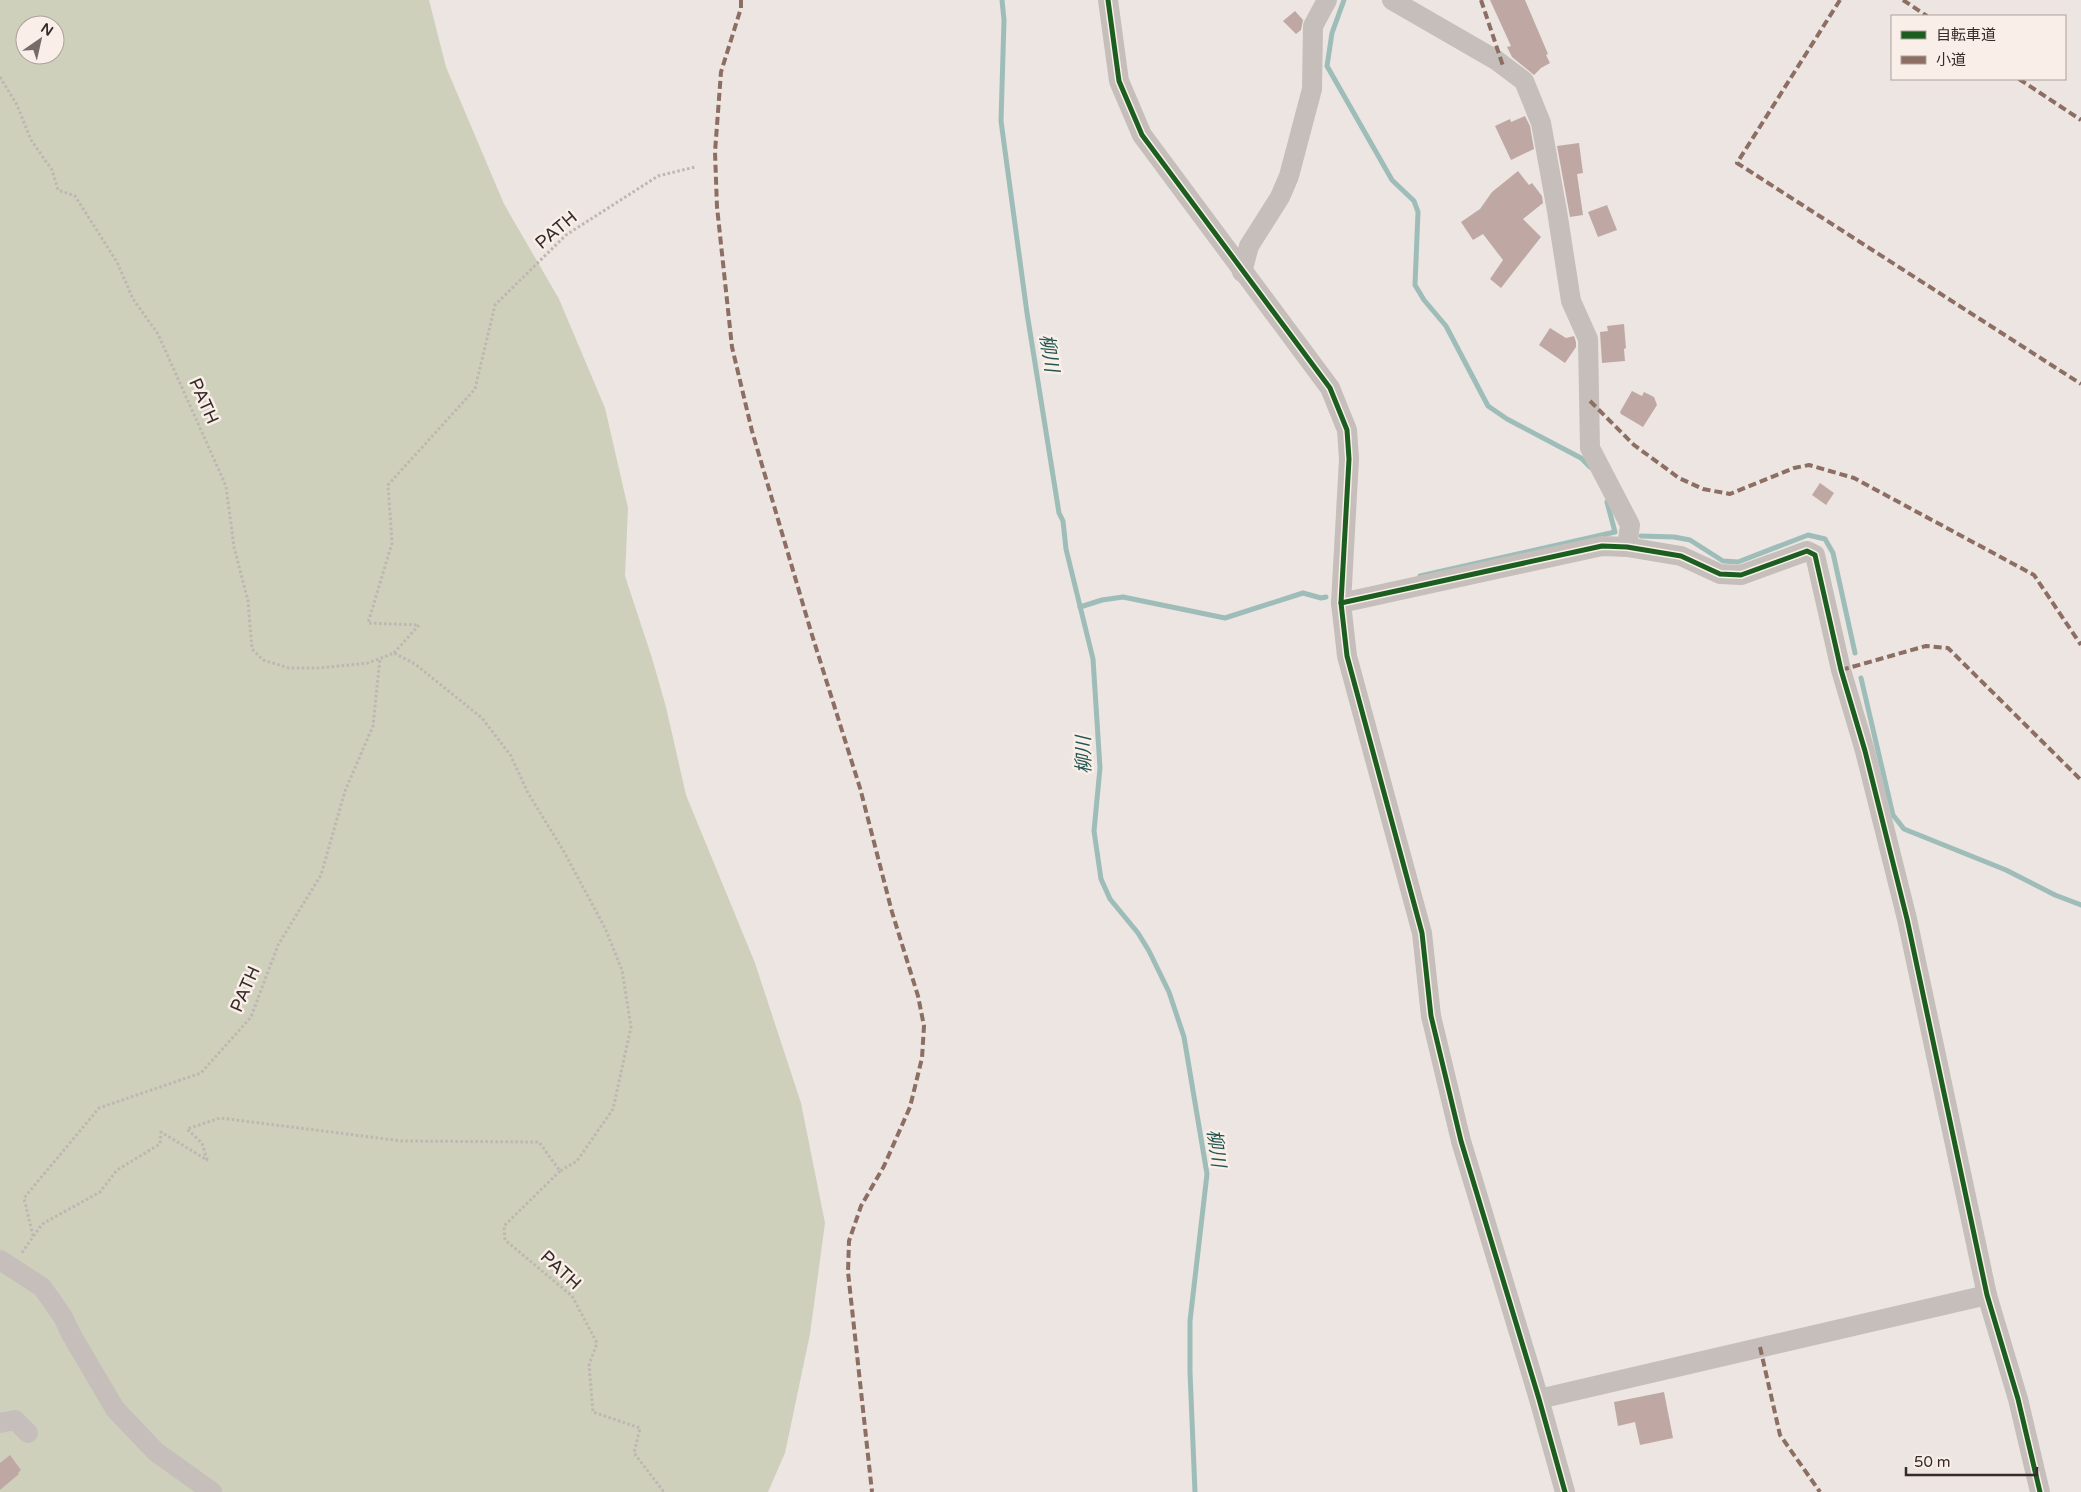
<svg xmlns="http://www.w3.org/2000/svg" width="2081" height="1492" viewBox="0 0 2081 1492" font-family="'Varela Round','Noto Sans JP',sans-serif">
	<rect width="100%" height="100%" fill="#ece5e1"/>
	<path fill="#cfd0bc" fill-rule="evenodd" d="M0,0H429L446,67L504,204L559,299L605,408L628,508L625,576L652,658L666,707L686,795L755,963L801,1103L825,1223L810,1334L785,1453L768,1492H0ZM25,25H55V55H25Z"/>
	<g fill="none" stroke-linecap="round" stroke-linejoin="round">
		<g stroke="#9ebdb9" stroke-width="5">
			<polyline points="1002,0 1004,20 1001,121 1027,313 1059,513 1063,521 1066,549 1093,659 1100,768 1094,831 1101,879 1110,899 1138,933 1149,951 1169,992 1184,1037 1207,1174 1190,1321 1190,1372 1195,1492"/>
			<polyline points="1344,0 1332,33 1327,66 1392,180 1414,201 1418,212 1415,285 1424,300 1446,326 1488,406 1507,419 1581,458 1590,467"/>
			<polyline points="1641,536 1674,537 1690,540 1723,561 1738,562 1808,535 1825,539 1833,553 1855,653"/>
			<polyline points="1420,576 1615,532 1607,502"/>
			<polyline points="1080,607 1102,600 1123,597 1225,618 1303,593 1321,598 1326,597"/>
			<polyline points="1861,678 1893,815 1904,829 2006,870 2055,895 2081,905"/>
		</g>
	</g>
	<g fill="#bfa8a3">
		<polygon points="1490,0 1525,0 1548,54 1546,55 1550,63 1541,68 1534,75 1512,57 1507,47 1511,46"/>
		<polygon points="1295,11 1303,20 1301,30 1296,34 1283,21"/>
		<polygon points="1525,116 1530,126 1534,149 1511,160 1495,126 1510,119 1511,122"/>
		<polygon points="1579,143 1583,173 1577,174 1583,215 1570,217 1557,146"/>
		<polygon points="1518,171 1529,185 1532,183 1542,196 1543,203 1523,219 1541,237 1501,288 1490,279 1503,260 1483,234 1473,240 1461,222 1480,209 1492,192"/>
		<polygon points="1607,205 1617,230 1598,237 1588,212"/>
		<polygon points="1624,324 1626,348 1624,349 1625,361 1602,363 1600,332 1608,331 1607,326"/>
		<polygon points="1550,328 1566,338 1574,336 1576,342 1576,347 1565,363 1539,345"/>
		<polygon points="1632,391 1642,396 1644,392 1654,397 1657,405 1643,427 1621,414 1620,412"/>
		<polygon points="1820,483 1834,493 1826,505 1812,495"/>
		<polygon points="1664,1392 1673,1438 1640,1445 1635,1422 1618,1426 1614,1402"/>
		<polygon points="10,1455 21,1470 18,1473 19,1474 0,1490 0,1463"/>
	</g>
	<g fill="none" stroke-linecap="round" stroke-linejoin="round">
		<g stroke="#beb6b2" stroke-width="3" stroke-dasharray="2.5 2.5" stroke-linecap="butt">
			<polyline points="0,77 17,105 31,140 52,170 58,190 75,196 117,262 133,299 158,334 226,486 234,547 248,601 252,649 263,660 289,668 319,668 368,663 394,653 415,664 482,718 511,756 528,793 563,850 605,928 622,970 631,1027 613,1109 577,1161 560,1171 539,1142 402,1141 220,1118 187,1129 202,1143 207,1160 161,1132 160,1144 117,1170 100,1192 42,1224 21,1254"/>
			<polyline points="394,653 419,625 368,623 392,543 388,485 475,389 495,305 566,235 658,176 695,167"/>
			<polyline points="560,1171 504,1226 505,1240 572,1296 597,1343 589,1365 593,1412 640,1428 634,1453 664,1492"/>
			<polyline points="33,1236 24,1198 99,1108 201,1073 251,1017 278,945 321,875 345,791 373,726 380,658"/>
		</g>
		<g stroke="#c5beba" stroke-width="20">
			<polyline points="1108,0 1119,81 1142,135 1330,388 1347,430 1349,459 1341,603 1347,656 1422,933 1431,1016 1461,1141 1539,1399 1565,1492"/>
			<polyline points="1392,0 1496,60 1524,81 1541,123 1557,211 1571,301 1588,339 1590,448 1630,525 1627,547"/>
			<polyline points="1242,272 1249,246 1280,197 1289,176 1312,89 1313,26 1327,0"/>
			<polyline points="1341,603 1602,546 1627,547 1681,556 1720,574 1741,575 1807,551 1815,555 1841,670 1865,751 1907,919 1987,1295 2018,1399 2040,1492"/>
			<polyline points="0,1260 42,1287 63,1317 71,1334 115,1409 156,1452 212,1492"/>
			<polyline points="1539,1399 1987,1295"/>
			<polyline points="0,1423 15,1420 28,1433"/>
		</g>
		<g stroke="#8d6e63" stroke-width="4" stroke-dasharray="8 4" stroke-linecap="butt">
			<polyline points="741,0 741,8 721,72 715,152 717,207 732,347 752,431 812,635 860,788 892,912 918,996 924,1026 922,1058 910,1107 884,1166 861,1206 849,1241 848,1272 872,1492"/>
			<polyline points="1481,0 1503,66"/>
			<polyline points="1840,0 1737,163 2081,384"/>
			<polyline points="1903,0 1927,16"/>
			<polyline points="2019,79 2081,120"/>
			<polyline points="1590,401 1634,445 1679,478 1703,489 1730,494 1794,468 1809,465 1854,478 2034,575 2081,645"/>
			<polyline points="1841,670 1926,646 1948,648 2081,780"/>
			<polyline points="1760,1347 1780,1435 1820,1492"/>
		</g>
		<g stroke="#f9efe8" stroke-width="8">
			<g id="cycleway">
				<polyline points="1108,0 1119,81 1142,135 1330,388 1347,430 1349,459 1341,603 1347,656 1422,933 1431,1016 1461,1141 1539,1399 1565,1492"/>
				<polyline points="1341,603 1602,546 1627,547 1681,556 1720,574 1741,575 1807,551 1815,555 1841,670 1865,751 1907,919 1987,1295 2018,1399 2040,1492"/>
			</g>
		</g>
		<use href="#cycleway" stroke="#1b5e20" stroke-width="5"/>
	</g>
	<g text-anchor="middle" stroke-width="5" stroke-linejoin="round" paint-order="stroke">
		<g font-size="18" fill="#362b28" stroke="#f9efe8">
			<text transform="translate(556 230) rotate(-40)" y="6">PATH</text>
			<text transform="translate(204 401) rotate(66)" y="6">PATH</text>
			<text transform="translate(245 989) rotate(-66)" y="6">PATH</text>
			<text transform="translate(561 1270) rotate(43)" y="6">PATH</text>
		</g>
		<g font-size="19" font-style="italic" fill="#205551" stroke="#f9efe8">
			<text transform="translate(1050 353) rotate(81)" y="7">柳川</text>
			<text transform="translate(1083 755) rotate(-91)" y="7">柳川</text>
			<text transform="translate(1217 1148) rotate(82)" y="7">柳川</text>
		</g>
	</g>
	<rect x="1891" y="15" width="175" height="65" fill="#f9efe8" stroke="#aba19b"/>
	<rect x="1901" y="31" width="25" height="8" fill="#1b5e20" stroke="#aba19b"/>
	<text x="1936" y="40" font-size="15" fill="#362b28">自転車道</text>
	<rect x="1901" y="56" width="25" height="8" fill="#8d6e63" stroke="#aba19b"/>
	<text x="1936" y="65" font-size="15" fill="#362b28">小道</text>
	<g transform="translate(40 40) rotate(34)"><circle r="24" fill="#f9efe8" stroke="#aba19b"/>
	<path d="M0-4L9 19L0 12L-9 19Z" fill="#766c69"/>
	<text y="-8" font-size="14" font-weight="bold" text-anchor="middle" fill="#362b28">N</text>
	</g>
	<path d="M1906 1467v8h131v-8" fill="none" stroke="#362b28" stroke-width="2.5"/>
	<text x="1914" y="1467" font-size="15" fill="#362b28" stroke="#f9efe8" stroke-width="4" paint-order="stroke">50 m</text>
</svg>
